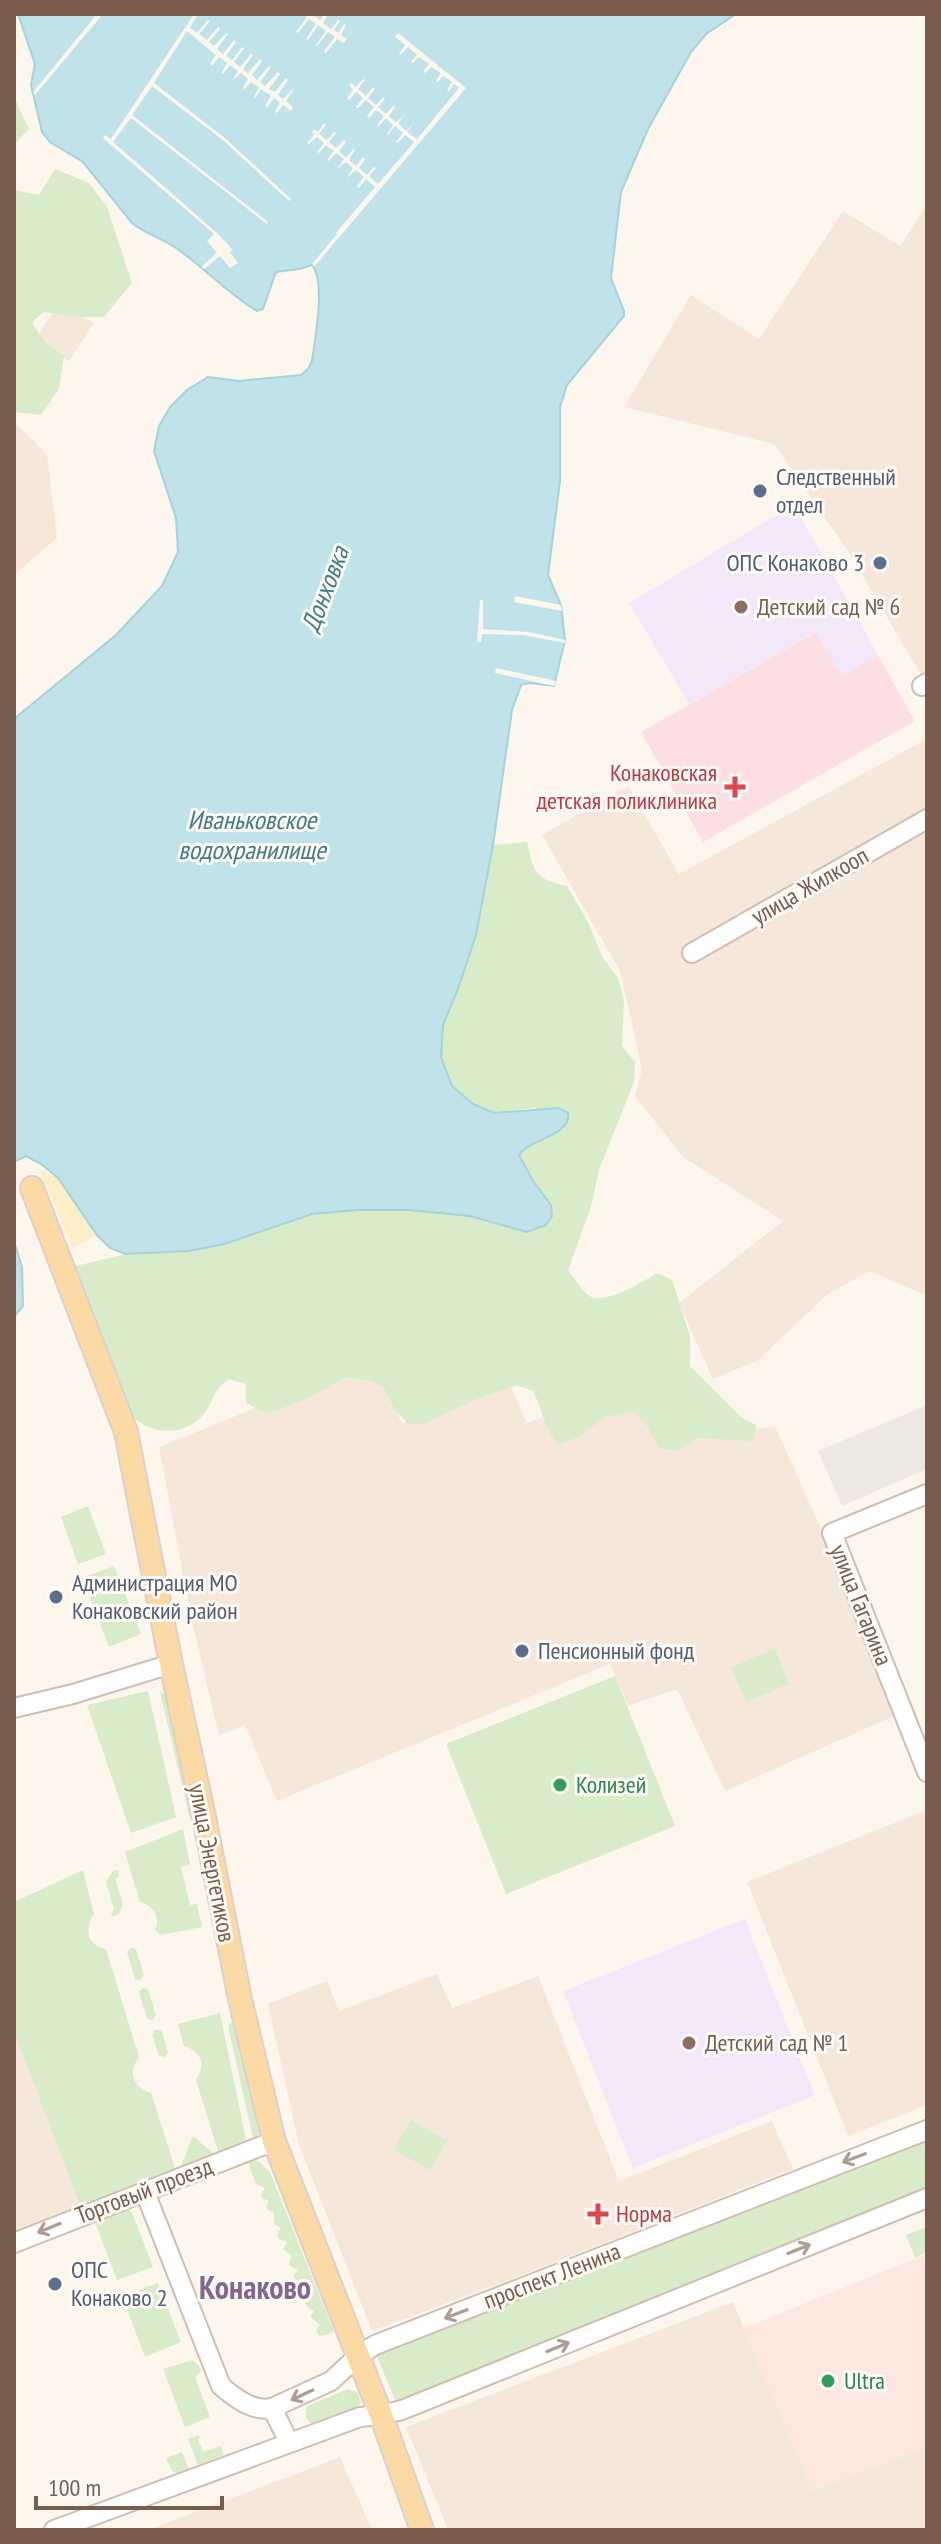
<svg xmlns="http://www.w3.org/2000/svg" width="941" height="2544" viewBox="0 0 941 2544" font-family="'PT Sans Narrow',sans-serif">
	<rect width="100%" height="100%" fill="#fdf6ec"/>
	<g fill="#f5e8da">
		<polygon points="927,204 927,675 922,677 852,557 774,444 624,407 691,295 759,339 843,211 900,246"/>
		<polygon points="60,301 94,323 69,361 35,339"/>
		<polygon points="14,422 47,454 57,538 14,575"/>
		<polygon points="927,739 927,1296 870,1271 828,1294 757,1361 713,1379 679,1303 783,1221 683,1157 635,1096 642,1069 620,971 542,835 628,786 679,874"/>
		<polygon points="374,1360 402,1424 509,1383 527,1423 634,1384 657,1444 775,1426 903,1712 725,1791 677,1689 628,1706 610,1664 277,1801 245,1725 219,1735 191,1618 159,1447"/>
		<polygon points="927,1810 927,2105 848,2136 747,1882"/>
		<polygon points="437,1974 452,2008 538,1976 619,2181 772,2121 793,2169 530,2272 372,2331 299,2145 268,2004 327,1981 339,2011"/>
		<polygon points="14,2027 61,2147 80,2205 14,2232"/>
		<polygon points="733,2302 812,2491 927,2447 927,2530 448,2530 406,2427"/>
		<polygon points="340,2457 372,2530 148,2530"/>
	</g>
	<polygon fill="#fde8e0" points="927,2254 927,2447 812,2492 744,2328"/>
	<polygon fill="#efe9e4" points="927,1405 927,1469 842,1506 818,1451"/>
	<g fill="#f3e8fa">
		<polygon points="794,505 878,655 841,676 815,632 689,704 629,603"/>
		<polygon points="745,1919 815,2095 633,2168 563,1991"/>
	</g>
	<polygon fill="#fbdfe3" points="816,632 841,676 878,655 915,721 703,842 641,732"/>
	<g fill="#d8ecc9">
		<polygon points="14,97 29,129 14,144"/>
		<polygon points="55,169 89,183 107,207 132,283 104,317 79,317 44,312 32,322 43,340 64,356 59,389 41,415 14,412 14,190 39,195"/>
		<path d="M527,842C534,873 535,879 567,886L588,922L603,958L618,978L624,1000L622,1046L635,1062L634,1082L599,1170L591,1207L568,1270C574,1277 580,1289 588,1295C603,1307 643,1281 658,1273L672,1280L690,1336V1366L741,1417L756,1425L753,1441L698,1438L677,1451L659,1448L647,1426L633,1411L605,1417L578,1437L559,1445C543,1428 544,1412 533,1391L517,1385L474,1400L427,1423L410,1425L396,1412L384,1388L372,1381L345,1377C319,1393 295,1406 265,1413L246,1403V1384L229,1379C211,1392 215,1400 203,1415C183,1438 148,1435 129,1413L72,1267L126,1254L224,1244L312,1214L357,1210H408L470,1216L527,1232L546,1225L551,1205L533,1181L518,1155L530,1144L565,1128L535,1108L494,1113L473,1104L452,1086L441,1057L443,1025L458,989L476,935L493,845Z"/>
		<polygon points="88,1506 106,1554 78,1564 61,1517"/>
		<polygon points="114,1566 141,1634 109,1647 82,1578"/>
		<polygon points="775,1649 789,1684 746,1702 731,1667"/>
		<polygon points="615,1676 675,1826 506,1894 446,1744"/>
		<polygon points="148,1691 176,1817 131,1833 87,1705"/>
		<polygon points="160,1692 169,1696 196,1817 190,1819"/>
		<path d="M183,1829L190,1864L181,1867L190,1905L197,1904L202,1927L161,1935L155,1930C161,1917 154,1906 140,1902L125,1852Z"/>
		<path d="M83,1870L94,1914C84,1928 87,1946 106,1949L139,2057C127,2072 133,2088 151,2093L175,2168L80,2205L14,2031V1902Z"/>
		<polygon points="118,1870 119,1876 115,1879 123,1904 119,1914 112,1917 111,1914 114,1909 106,1882 113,1871"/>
		<polygon points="131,1948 136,1949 144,1975 140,1980 135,1979 127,1952"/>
		<polygon points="143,1988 148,1989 156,2015 153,2020 147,2019 139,1992"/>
		<path d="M220,2013L246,2140L218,2151L196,2080C206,2064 202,2052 184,2046L178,2024Z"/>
		<polygon points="232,2022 236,2027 258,2130 258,2135 253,2138 228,2026"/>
		<polygon points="156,2030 162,2031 168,2053 165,2057 159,2056 152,2034"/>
		<polygon points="411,2120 447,2141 430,2170 394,2150"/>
		<polygon points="193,2136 213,2153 181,2166"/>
		<polygon points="927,2139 927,2189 396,2402 376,2354"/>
		<polygon points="247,2160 258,2161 270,2172 334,2332 321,2336 318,2335 316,2330 320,2325 310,2317 314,2311 307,2307 305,2303 309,2297 300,2289 303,2283 296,2280 294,2275 298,2270 290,2266 289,2262 292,2256 283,2249 287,2242 279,2239 277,2234 281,2228 274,2224 274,2213 268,2210 266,2206 269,2201 262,2198 261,2194 265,2188 256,2184"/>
		<polygon points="127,2207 133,2215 153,2267 117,2280 93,2217"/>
		<polygon points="927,2227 927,2252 915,2258 906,2235"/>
		<polygon points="158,2283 181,2342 145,2357 122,2296"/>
		<polygon points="192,2360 200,2367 201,2371 195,2377 210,2417 185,2427 163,2369"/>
		<path d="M348,2389L357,2392L361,2402L356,2410L314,2425C306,2420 304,2416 307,2406Z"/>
		<polygon points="199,2435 200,2438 198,2439 203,2452 221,2446 224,2455 198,2465 188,2439"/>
		<polygon points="182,2452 189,2470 179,2474 172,2471 166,2458"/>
	</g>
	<polygon fill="#fcefc7" points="39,1169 58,1178 97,1235 73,1249"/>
	<g fill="#bfe3e8" stroke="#a5d3da" stroke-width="2">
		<path d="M18,14H736L706,34L691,52L648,129L621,192L611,278L624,311V316L567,385L560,407V481L548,575L561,605L565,640L554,686L529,683L521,685L512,710L493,845L476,935L458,989L443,1025L441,1057L452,1086L473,1104L494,1113L559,1108L568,1113C572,1136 530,1138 519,1155L533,1181L551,1205L552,1216L546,1225L527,1232L470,1216L408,1210H357L312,1214L224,1244L189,1251L126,1254L110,1248L97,1235L58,1178L41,1164L26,1156L14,1162V719L116,635L162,586L178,552L176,518L154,451L159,426L170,407L187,390L208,377L239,381L301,375L308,369L312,361C315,338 326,283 312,265L299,269L276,272L263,309L257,311C228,294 204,267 176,248C162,238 145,234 132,223L83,162L50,142L42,132L31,85L35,64Z"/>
		<polygon points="14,1241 22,1267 23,1306 14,1317"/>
	</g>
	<g fill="#fdf6ec">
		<polygon points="97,14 103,14 35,95 33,92"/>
		<polygon points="194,14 198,14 190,28 197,33 208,20 210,21 199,34 207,40 218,27 220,29 209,42 214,46 226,33 228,34 217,49 223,54 234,40 236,42 226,56 232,60 242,47 244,48 234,62 240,67 251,54 253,55 243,69 248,73 260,59 262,61 252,75 257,80 269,66 271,67 260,82 265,86 278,72 280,74 269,89 275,92 286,78 288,80 278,95 283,99 296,86 286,101 293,107 291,111 283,105 277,113 275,112 280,103 274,98 267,107 265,106 271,96 261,89 255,98 254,97 259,87 251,82 245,89 243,88 248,79 241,73 232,81 238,71 230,65 223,74 221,73 227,63 219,57 212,66 210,64 216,55 187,31 154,83 226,139 291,199 289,201 224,141 152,86 132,115 268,222 267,224 131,118 113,142 217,233 233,250 230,252 238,263 230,268 220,256 204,269 201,267 217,253 207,241 214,234 103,138 105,135 111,139"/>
		<polygon points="303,14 311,14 320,20 324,14 328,14 323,23 331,29 338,20 340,21 334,30 338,33 344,24 346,25 341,35 347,39 344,43 337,39 326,53 324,51 335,37 328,32 317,46 316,45 326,31 318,25 308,40 306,39 316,24 309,19 298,33 296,32 307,17"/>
		<polygon points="398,33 466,88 314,267 312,264 337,234 336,233 375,187 366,179 359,188 357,186 364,177 356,170 347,178 353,168 346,162 337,169 344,159 336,153 329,161 327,160 334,151 326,145 319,153 317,152 324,143 317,137 309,144 307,143 314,135 312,132 314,129 318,132 324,123 326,125 319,134 327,140 334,132 336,133 329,142 336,148 344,140 346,142 339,151 346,158 353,149 355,150 349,160 356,166 363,157 365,159 359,168 367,175 373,167 376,168 369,176 378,184 414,142 405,135 398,143 396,142 403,133 395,126 388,135 387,134 393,125 386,118 378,127 377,125 384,116 376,110 369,118 367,116 374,107 366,100 358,108 356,107 363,98 356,92 349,100 347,98 353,90 349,85 351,83 356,87 363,79 365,80 358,89 366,96 373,87 375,89 368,98 376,105 383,97 385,99 378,107 386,114 394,105 395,107 389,116 396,122 405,115 398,123 406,131 414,123 407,132 417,139 459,88 454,84 449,91 447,90 452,82 443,76 438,82 436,81 441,73 431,67 425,73 423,72 429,64 419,57 413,63 411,62 417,55 408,47 400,55 399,54 405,45 395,37"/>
		<polygon points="515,596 561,605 562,611 514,602"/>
		<polygon points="480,600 483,600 483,629 529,632 565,640 565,643 523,635 482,634 481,642 477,642"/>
		<polygon points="496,668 556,681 554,686 495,673"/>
	</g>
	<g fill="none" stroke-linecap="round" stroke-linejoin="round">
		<g stroke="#d1beb0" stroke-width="22">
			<g id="minor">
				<polyline points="922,686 927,683"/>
				<polyline points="692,953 927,819"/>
				<polyline points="927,1494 832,1533 927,1772"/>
				<polyline points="14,1708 73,1694 171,1664"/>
				<path d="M145,2192L221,2386C235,2398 253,2412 272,2408L331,2381L358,2356L375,2345L927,2130"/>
				<polyline points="14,2243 274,2141"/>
				<polyline points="272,2408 289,2442"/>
				<polyline points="54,2530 360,2417 381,2415 402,2410 927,2198"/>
			</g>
		</g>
		<g stroke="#dad1cd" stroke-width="26">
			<polyline id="major" points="32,1188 126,1432 171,1664 203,1812 240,1999 274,2141 381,2415 422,2530"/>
		</g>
		<use href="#minor" stroke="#fff" stroke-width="18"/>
		<use href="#major" stroke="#fbd9a5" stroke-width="22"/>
	</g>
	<defs><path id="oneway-shaft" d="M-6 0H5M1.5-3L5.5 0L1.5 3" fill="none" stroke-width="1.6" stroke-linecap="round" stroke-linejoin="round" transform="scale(2)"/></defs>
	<g stroke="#af9d94">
		<use href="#oneway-shaft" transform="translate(854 2158) rotate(159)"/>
		<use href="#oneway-shaft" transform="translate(49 2228) rotate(158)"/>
		<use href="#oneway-shaft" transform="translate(799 2249) rotate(-22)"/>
		<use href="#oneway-shaft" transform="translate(456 2314) rotate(159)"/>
		<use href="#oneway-shaft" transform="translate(558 2347) rotate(-22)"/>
		<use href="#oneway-shaft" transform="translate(302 2395) rotate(155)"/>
	</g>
	<g fill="#5c6f8a" stroke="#fffaf3" stroke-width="3">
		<circle cx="760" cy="491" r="8"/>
		<circle cx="880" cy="563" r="8"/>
		<circle cx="56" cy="1597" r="8"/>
		<circle cx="522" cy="1651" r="8"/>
		<circle cx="55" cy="2284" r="8"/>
	</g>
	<g fill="#8d6e63" stroke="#fffaf3" stroke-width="3">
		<circle cx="741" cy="607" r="8"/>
		<circle cx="689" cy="2043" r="8"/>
	</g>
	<g fill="#e0444e" stroke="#fffaf3" stroke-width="3">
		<path d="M731 775h8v8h8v8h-8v8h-8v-8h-8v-8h8z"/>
		<path d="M594 2202h8v8h8v8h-8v8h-8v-8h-8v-8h8z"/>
	</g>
	<g fill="#2e9e5b" stroke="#fffaf3" stroke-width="3">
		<circle cx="560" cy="1785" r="8"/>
		<circle cx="828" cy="2381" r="8"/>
	</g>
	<g text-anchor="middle" stroke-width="6" stroke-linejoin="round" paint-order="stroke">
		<g font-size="24" fill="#4e5e75" stroke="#fffaf3" text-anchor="start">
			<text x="776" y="485">Следственный<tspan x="776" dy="28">отдел</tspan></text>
			<text x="864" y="571" text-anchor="end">ОПС Конаково 3</text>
			<text x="72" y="1591">Администрация МО<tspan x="72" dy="28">Конаковский район</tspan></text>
			<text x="538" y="1659">Пенсионный фонд</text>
			<text x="71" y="2278">ОПС<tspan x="71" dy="28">Конаково 2</tspan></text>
		</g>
		<g font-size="24" fill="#785e54" stroke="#fffaf3" text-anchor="start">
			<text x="757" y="615">Детский сад № 6</text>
			<text x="705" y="2051">Детский сад № 1</text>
		</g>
		<g font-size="24" fill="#be3a42" stroke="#fffaf3" text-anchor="end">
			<text x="717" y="781">Конаковская<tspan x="717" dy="28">детская поликлиника</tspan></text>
			<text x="616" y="2222" text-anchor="start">Норма</text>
		</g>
		<g font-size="24" fill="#7a5c4d" stroke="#fffaf3">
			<text transform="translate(810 886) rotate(-30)" y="8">улица Жилкооп</text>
			<text transform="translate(861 1605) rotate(68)" y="8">улица Гагарина</text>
			<text transform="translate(212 1863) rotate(79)" y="8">улица Энергетиков</text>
			<text transform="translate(144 2191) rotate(-21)" y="8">Торговый проезд</text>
			<text transform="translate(552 2276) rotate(-21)" y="8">проспект Ленина</text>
		</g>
		<g font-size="24" fill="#27864d" stroke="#fffaf3" text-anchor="start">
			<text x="576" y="1793">Колизей</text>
			<text x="844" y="2389">Ultra</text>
		</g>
		<g font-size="26" font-style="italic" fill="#437c86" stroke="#fffaf3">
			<text transform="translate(325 589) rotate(-69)" y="9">Донховка</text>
			<text x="252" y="829">Иваньковское<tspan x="252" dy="30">водохранилище</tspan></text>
		</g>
		<g font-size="32" font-weight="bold" fill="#846695" stroke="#fffaf3">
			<text x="255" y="2299">Конаково</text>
		</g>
	</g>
	<rect width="941" height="2544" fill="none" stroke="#7a5c4d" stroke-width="32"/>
	<path d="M36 2496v12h186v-12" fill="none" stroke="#7a5c4d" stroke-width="4"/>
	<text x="48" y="2496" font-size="24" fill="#7a5c4d" stroke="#fffaf3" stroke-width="6" paint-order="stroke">100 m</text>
</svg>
